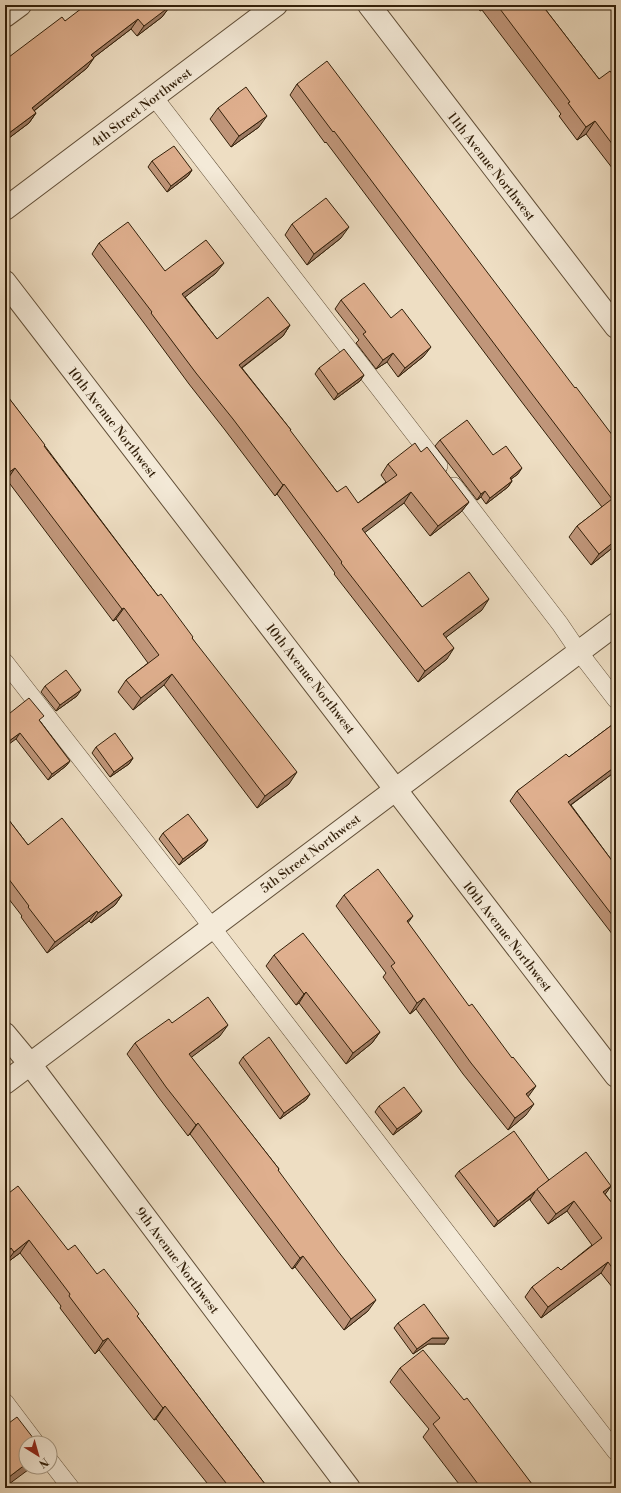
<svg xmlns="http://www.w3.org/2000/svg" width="621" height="1493" viewBox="0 0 621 1493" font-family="'Libre Bodoni',serif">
	<rect width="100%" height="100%" fill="#eedec3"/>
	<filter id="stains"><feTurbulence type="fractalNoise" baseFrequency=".005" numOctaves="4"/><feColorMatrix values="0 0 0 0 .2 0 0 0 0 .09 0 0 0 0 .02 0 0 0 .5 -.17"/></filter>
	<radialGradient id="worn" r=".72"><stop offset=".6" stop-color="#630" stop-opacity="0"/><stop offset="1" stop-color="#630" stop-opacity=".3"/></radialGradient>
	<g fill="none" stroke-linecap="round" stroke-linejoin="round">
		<g stroke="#614f38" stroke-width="18">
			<g id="lane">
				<polyline points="154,97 439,466"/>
				<polyline points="454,486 560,624 579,652 616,700"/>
				<polyline points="5,662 191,900 616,1452"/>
				<polyline points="5,1402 36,1443"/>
				<polyline points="50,1461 71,1488"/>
			</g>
		</g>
		<g stroke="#614f38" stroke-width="24">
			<g id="street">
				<polyline points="369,5 616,327"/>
				<polyline points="5,16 20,5"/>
				<polyline points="5,209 276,5"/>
				<polyline points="5,282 616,1076"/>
				<polyline points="5,1034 30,1064 349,1488"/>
				<polyline points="5,1083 616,624"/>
			</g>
		</g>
		<use href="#lane" stroke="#f4ead8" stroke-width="17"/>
		<use href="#street" stroke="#f4ead8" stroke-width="22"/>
	</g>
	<g fill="#c0967a" stroke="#321f09">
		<polygon points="476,5 542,5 599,79 616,79 616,173 586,134 577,140 559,116 561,114 482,10 480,11"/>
		<polygon points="168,9 162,17 137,36 131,29 93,58 87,68 34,111 36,113 29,123 5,141 5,60 65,21"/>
		<polygon points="297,84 616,443 616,545 591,565 569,537 577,526 602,507 521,401 326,142 325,143 290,95"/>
		<polygon points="218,108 259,127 231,147 210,119"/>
		<polygon points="152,161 192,170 188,176 167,192 148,167"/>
		<polygon points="292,224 341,238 307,265 285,235"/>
		<polygon points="99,243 165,271 216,273 185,297 217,339 290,325 283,336 242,368 291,430 290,431 337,492 358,503 386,482 381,475 388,464 421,452 469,502 461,512 430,536 404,503 364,532 422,607 482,610 446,637 447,659 418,682 334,574 335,573 277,494 275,496 225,430 189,384 144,323 92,254"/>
		<polygon points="341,300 391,318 424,356 398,377 387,362 376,369 356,343 359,340 335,309"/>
		<polygon points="319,368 364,375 360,381 334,400 315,374"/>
		<polygon points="5,393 158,596 192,638 289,784 257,808 164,685 133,710 118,692 126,680 148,663 116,619 113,621 7,480 5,481"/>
		<polygon points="440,440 493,455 518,474 511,479 512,481 508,487 486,504 481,497 477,500 435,446"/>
		<polygon points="45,686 77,696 56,711 41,692"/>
		<polygon points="5,717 40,721 70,761 66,766 48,780 16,739"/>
		<polygon points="616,722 616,779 612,774 571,805 616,866 616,939 510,801 517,791 569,757"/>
		<polygon points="96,747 133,758 129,764 110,777 92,753"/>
		<polygon points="5,815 28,845 122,895 115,905 91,923 89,921 47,953 21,917 22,916 5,894"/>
		<polygon points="163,833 204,846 179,865 159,839"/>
		<polygon points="344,895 408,923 528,1097 526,1115 508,1130 463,1074 416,1009 410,1014 383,977 386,973 336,906"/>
		<polygon points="274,955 380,1032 372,1043 346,1064 299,1003 296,1005 266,966"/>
		<polygon points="172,1023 220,1036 191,1057 279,1169 278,1171 368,1311 344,1330 295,1267 292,1269 190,1134 188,1136 159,1098 127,1054 135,1043"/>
		<polygon points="243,1057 310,1094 306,1100 280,1119 239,1063"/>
		<polygon points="379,1106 422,1111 418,1116 393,1135 375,1112"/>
		<polygon points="459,1171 549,1180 611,1186 605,1194 616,1208 616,1292 601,1273 541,1318 525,1297 532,1287 561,1270 592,1245 567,1211 548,1224 530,1200 531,1198 494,1227 455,1176"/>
		<polygon points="5,1196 68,1250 97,1274 137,1316 268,1488 211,1488 156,1419 154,1420 99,1350 95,1354 60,1308 61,1306 20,1253 5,1264"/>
		<polygon points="398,1323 445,1344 428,1344 413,1354 394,1328"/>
		<polygon points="400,1368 464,1400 535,1488 462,1488 423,1437 429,1429 390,1382"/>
	</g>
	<g fill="#9c7a63" stroke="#321f09">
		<polygon points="167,5 173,5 168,9 162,17 137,36 144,26"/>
		<polygon points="138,19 131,29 84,65 91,55"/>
		<polygon points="94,58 87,68 25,118 32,108"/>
		<polygon points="36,113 29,123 5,141 5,136"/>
		<polygon points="267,116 259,127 231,147 239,136"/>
		<polygon points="595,121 586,134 577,140 586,127"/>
		<polygon points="192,170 188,176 167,192 171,186"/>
		<polygon points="349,227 341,238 307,265 314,254"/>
		<polygon points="224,263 216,273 175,305 182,294"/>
		<polygon points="290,325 283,336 232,375 239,365"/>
		<polygon points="431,347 424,356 398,377 405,368"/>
		<polygon points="393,353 387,362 376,369 383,360"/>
		<polygon points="364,375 360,381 334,400 338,394"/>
		<polygon points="15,468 7,480 5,481 5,478 8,473"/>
		<polygon points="522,468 518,474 506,483 510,478"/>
		<polygon points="512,481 508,487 486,504 490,498"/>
		<polygon points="284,484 277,494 275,496 283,485"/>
		<polygon points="485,491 481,497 477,500 481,494"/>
		<polygon points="411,492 404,503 355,540 362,529"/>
		<polygon points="469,502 461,512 430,536 438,526"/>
		<polygon points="616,540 616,545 591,565 599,554"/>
		<polygon points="489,599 482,610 436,645 443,634"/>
		<polygon points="124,608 116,619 113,621 122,609"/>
		<polygon points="454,648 447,659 418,682 425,671"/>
		<polygon points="172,674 164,685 133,710 141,698"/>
		<polygon points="81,690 77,696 56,711 60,705"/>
		<polygon points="20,733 16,739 5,747 5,744"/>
		<polygon points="133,758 129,764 110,777 114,772"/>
		<polygon points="70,761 66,766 48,780 52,774"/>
		<polygon points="616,766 616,768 612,774 561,812 568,802"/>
		<polygon points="297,772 289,784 257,808 265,796"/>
		<polygon points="208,840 204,846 179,865 183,859"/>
		<polygon points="122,895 115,905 91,923 98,913"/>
		<polygon points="97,911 89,921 47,953 55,942"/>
		<polygon points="413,916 405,927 407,921"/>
		<polygon points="306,992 299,1003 296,1005 304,994"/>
		<polygon points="424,998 416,1009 410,1014 417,1003"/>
		<polygon points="228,1025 220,1036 181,1065 189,1054"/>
		<polygon points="380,1032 372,1043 346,1064 353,1053"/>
		<polygon points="536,1086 528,1097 518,1105 526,1094"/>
		<polygon points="310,1094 306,1100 280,1119 284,1113"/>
		<polygon points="534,1104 526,1115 508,1130 515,1118"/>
		<polygon points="422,1111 418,1116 393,1135 397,1129"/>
		<polygon points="198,1123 190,1134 188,1136 196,1125"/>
		<polygon points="611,1186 604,1196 603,1192"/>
		<polygon points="535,1192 531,1198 494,1227 498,1221"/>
		<polygon points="574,1201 567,1211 548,1224 556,1214"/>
		<polygon points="29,1240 20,1253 5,1264 14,1252"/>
		<polygon points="11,1248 5,1257 5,1253"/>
		<polygon points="303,1256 295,1267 292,1269 300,1258"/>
		<polygon points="608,1262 601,1273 541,1318 548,1307"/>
		<polygon points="376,1300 368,1311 344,1330 351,1319"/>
		<polygon points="108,1338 99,1350 95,1354 103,1341"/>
		<polygon points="432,1338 449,1338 445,1344 428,1344 413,1354 417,1349"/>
		<polygon points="165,1406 156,1419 154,1420 163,1408"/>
		<polygon points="26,1464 26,1467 32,1467 5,1487 5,1480"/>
	</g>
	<g fill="#dfaf8e" stroke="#321f09">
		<polygon points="86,5 167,5 169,7 144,26 138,19 91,55 94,58 32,108 36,113 5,136 5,60 62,17 65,21"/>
		<polygon points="497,5 542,5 599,79 610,71 616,79 616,149 595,121 586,127 568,103 570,102"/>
		<polygon points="327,61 575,388 576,387 613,436 611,437 616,443 616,540 599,554 577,526 612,499 529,390 334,131 333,132 297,84"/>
		<polygon points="246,87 267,116 239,136 218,108"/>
		<polygon points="174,146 192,170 171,186 152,161"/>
		<polygon points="326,198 349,227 314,254 292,224"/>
		<polygon points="128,222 165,271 206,240 224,263 182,294 217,339 268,297 290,325 239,365 291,430 290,430 337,492 346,486 358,503 397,475 388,464 415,443 421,452 427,447 469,502 438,526 411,492 362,529 422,607 469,572 489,599 443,634 454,648 425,671 341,563 342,562 284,484 283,485 233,419 196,373 151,313 152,312 99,243"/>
		<polygon points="364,283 391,318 402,309 431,347 405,368 393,353 383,360 363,334 366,332 341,300"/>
		<polygon points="344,349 364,375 338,394 319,368"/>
		<polygon points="5,393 45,445 44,446 158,596 161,594 193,637 192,638 297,772 265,796 172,674 141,698 126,680 159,655 124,608 122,609 15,468 8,473 5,469"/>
		<polygon points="467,420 493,455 506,446 522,468 510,478 512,481 490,498 485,491 481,494 440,440"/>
		<polygon points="66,670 81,690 60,705 45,686"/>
		<polygon points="5,695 8,698 5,700"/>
		<polygon points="29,698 44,716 39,720 70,761 52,774 20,733 5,744 5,717"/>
		<polygon points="616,722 616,766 568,802 616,866 616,920 517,791 566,754 569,757"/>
		<polygon points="115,733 133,758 114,772 96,747"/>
		<polygon points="188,814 208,840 183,859 163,833"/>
		<polygon points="5,815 28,845 62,818 122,895 98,913 97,911 55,942 28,907 29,906 5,874"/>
		<polygon points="378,869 413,916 407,921 469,1006 472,1004 512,1058 513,1057 536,1086 526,1094 534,1104 515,1118 471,1063 424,998 417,1003 391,966 395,963 344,895"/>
		<polygon points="303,933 380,1032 353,1053 306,992 304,994 274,955"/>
		<polygon points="208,997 228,1025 189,1054 279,1169 278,1170 337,1250 376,1300 351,1319 303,1256 300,1258 198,1123 196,1125 166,1087 135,1043 169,1019 172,1023"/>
		<polygon points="269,1037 310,1094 284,1113 243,1057"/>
		<polygon points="404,1087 422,1111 397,1129 379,1106"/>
		<polygon points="514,1131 549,1180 498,1221 459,1171"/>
		<polygon points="586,1152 611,1186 603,1192 616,1208 616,1273 608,1262 548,1307 532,1287 558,1267 561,1270 602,1238 574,1201 556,1214 537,1189"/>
		<polygon points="18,1186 68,1250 75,1245 97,1274 104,1269 139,1314 137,1316 268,1488 230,1488 165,1406 163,1408 108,1338 103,1341 69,1296 70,1294 29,1240 14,1252 11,1248 5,1253 5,1196"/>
		<polygon points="424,1304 449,1338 432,1338 417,1349 398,1323"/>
		<polygon points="423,1350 464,1400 467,1398 535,1488 481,1488 433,1424 440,1418 400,1368"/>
		<polygon points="17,1417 37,1443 26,1443 26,1464 5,1480 5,1426"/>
	</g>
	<g text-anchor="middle" stroke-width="3" stroke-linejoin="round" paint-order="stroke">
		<g font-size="13" fill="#321f09" stroke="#f4ead8">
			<text transform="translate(141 107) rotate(-37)" y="5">4th Street Northwest</text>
			<text transform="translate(492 166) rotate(52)" y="5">11th Avenue Northwest</text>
			<text transform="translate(113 422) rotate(52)" y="5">10th Avenue Northwest</text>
			<text transform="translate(311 678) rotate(52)" y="5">10th Avenue Northwest</text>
			<text transform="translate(310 853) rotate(-37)" y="5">5th Street Northwest</text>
			<text transform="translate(508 936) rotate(52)" y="5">10th Avenue Northwest</text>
			<text transform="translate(178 1260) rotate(53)" y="5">9th Avenue Northwest</text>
		</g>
	</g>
	<rect width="621" height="1493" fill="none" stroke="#eedec3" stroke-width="20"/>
	<rect x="6" y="6" width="609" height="1481" fill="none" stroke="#321f09" stroke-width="2"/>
	<rect x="10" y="10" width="601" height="1473" fill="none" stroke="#321f09"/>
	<g transform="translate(38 1455) rotate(143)"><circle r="19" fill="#f4ead8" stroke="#a69985"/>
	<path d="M0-3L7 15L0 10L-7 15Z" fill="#8f2418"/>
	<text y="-6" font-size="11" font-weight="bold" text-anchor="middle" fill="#321f09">N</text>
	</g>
	<rect width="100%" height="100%" filter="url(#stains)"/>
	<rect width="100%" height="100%" fill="url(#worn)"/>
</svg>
